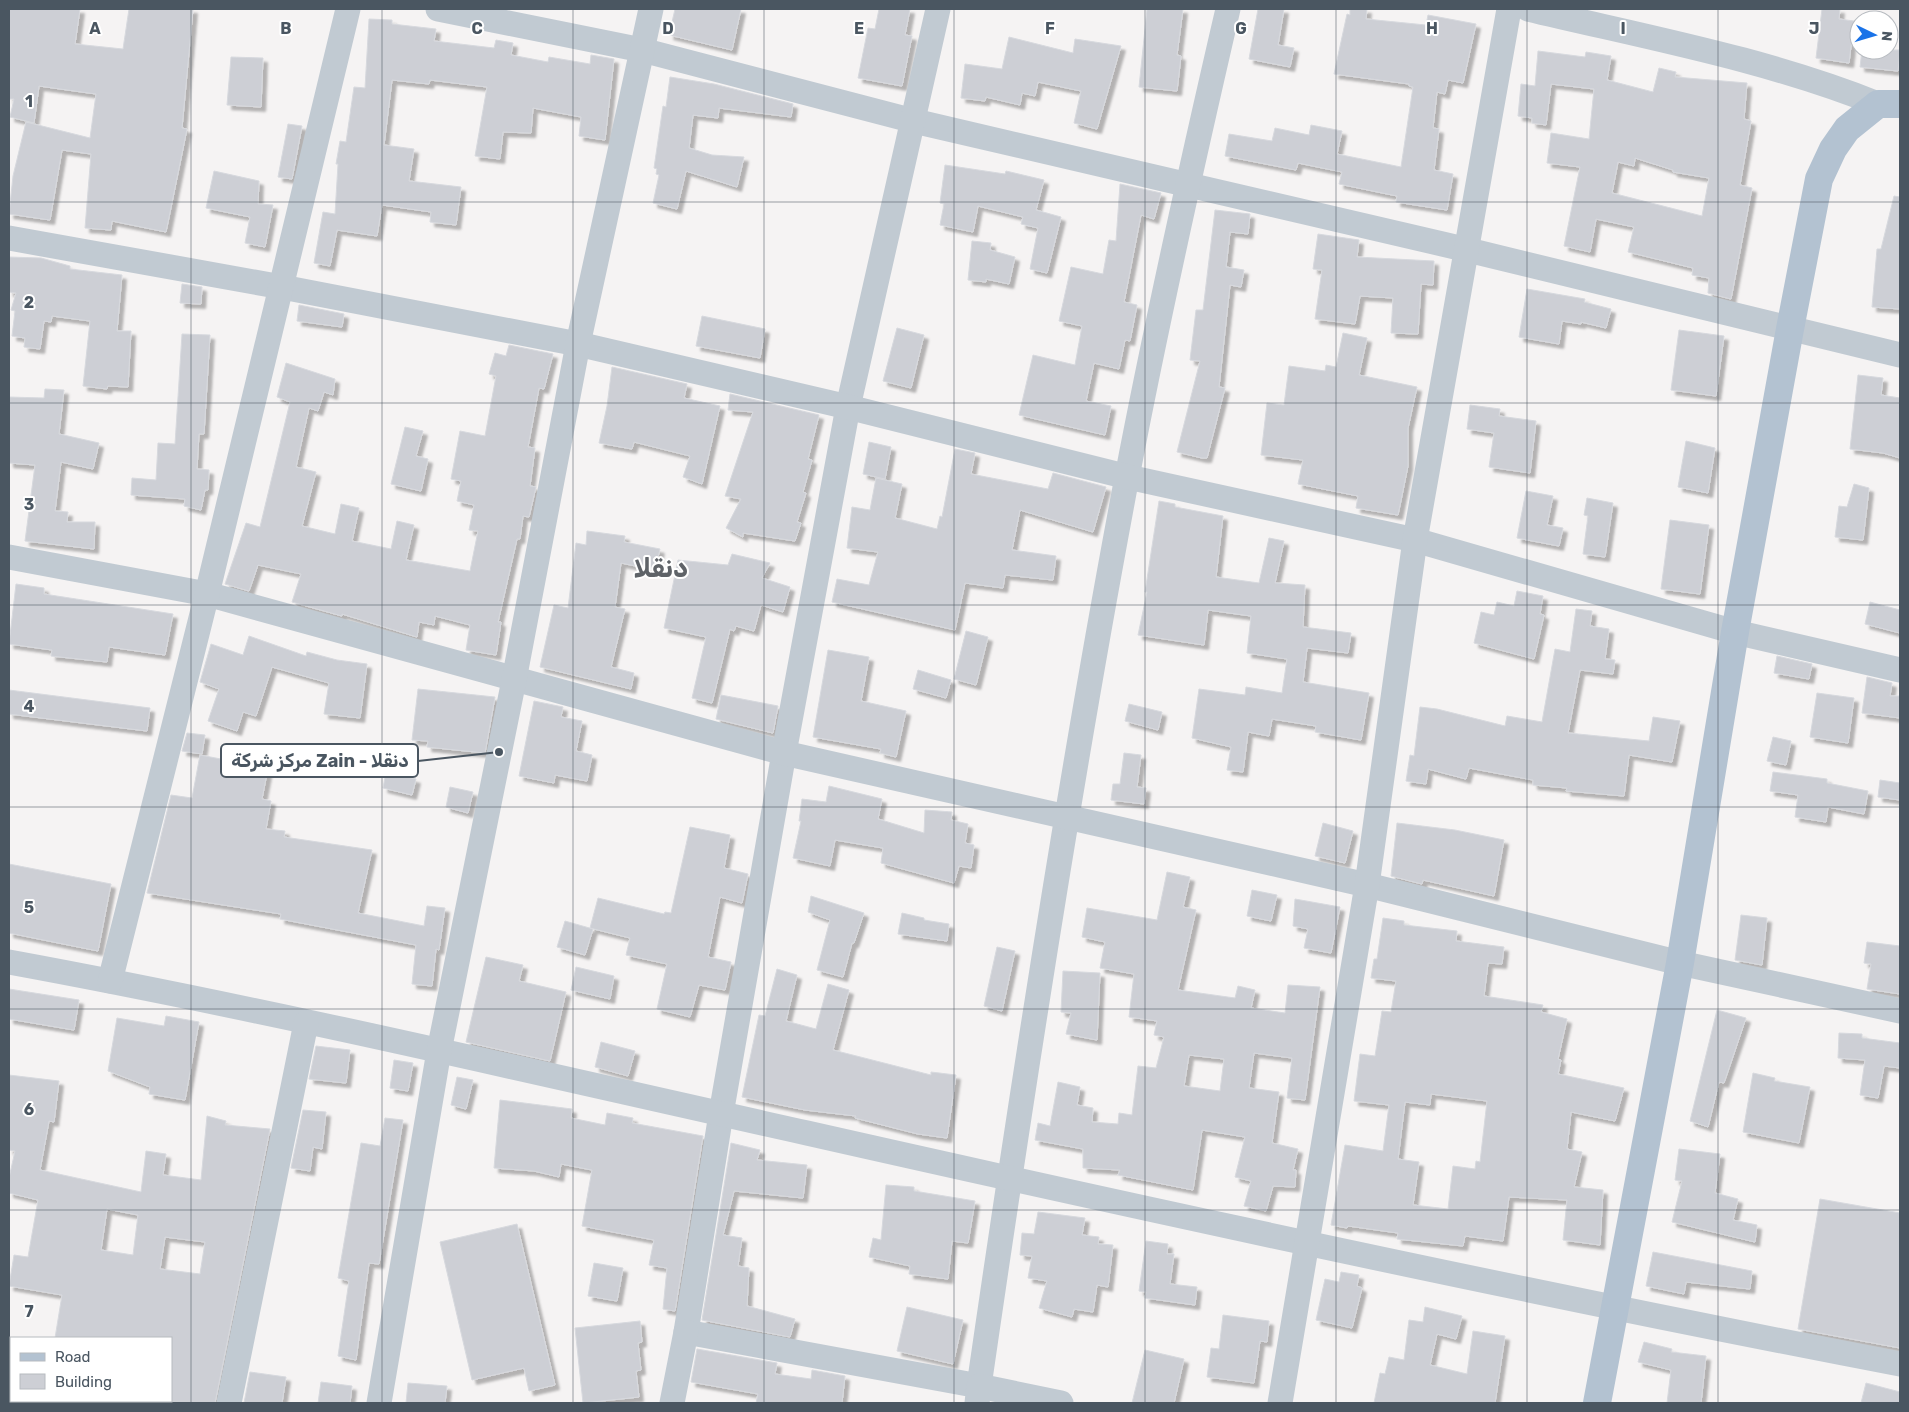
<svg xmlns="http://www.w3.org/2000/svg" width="1909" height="1412" viewBox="0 0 1909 1412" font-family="Rubik,'Noto Naskh Arabic',sans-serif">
	<defs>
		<filter id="shadow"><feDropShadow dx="4.5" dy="4.5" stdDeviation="1" flood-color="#0004"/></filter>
	</defs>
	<rect width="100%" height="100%" fill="#f5f3f3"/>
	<g fill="#cdcfd5" stroke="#d7d9de" fill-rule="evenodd" filter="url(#shadow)">
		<polygon points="9,9 80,9 75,44 123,49 129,9 193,9 182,128 187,129 166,232 112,221 111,230 85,228 91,154 62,150 50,220 9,214 13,176 26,122 90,138 96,94 39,86 34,123 10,117 14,99 9,99"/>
		<polygon points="675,9 741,9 732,50 669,35"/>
		<polygon points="879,9 910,9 905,35 912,36 902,86 858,78 868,28 875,29"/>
		<polygon points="1147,9 1183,9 1177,55 1181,56 1177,91 1139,87"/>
		<polygon points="1258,9 1284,9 1278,45 1294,48 1290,67 1249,59"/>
		<polygon points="1350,9 1367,9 1366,19 1426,25 1428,15 1476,24 1463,83 1448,80 1445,94 1437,92 1433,128 1439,129 1434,170 1453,174 1447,210 1396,202 1397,196 1339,184 1342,172 1298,163 1296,170 1225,156 1229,134 1272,141 1275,128 1309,135 1311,125 1342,131 1337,154 1401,167 1413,87 1409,86 1409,84 1334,74 1347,14 1350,15"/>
		<polygon points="1822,9 1840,9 1839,19 1854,21 1849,63 1816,58"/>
		<polygon points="369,19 392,20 392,24 436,29 434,41 494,48 496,40 513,43 511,55 548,62 549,57 590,64 591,55 614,59 605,140 579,136 581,117 533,108 531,133 503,132 500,159 475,156 487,87 430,80 429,84 392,80 384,145 414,149 409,181 461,187 456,225 430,222 431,212 382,205 377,236 337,230 330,266 314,263 323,212 335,214 338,164 336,164 340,141 346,142 354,87 365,88"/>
		<polygon points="1009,37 1073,53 1075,39 1121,46 1097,129 1074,123 1081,91 1038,82 1035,96 1022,93 1020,105 986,97 985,101 961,98 965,64 1002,69"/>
		<polygon points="1862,50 1900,50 1898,71 1860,67"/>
		<path d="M1538,51L1585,57L1586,52L1611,56L1607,80L1653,92L1659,68L1676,72L1675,77L1747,83L1744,119L1751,121L1740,185L1752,188L1731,299L1708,293L1709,278L1692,275L1693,268L1628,252L1634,227L1596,219L1590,252L1564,246L1580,167L1547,163L1551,133L1589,139L1594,89L1551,84L1546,125L1532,123V118L1518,116L1521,84L1535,86ZM1635,158L1673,170V172L1709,178L1702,216L1612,193L1618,162L1634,166Z"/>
		<polygon points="231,57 263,58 261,107 227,105"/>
		<polygon points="670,77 714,84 793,104 791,117 719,108 718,118 693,115 689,148 712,155 744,157 737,187 686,171 677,209 653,203 659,175 656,174 657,169 654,168 663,106 666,107"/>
		<polygon points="288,124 302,126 292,179 278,177"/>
		<polygon points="945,165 1005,174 1006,171 1044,180 1036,210 1061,217 1047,273 1030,269 1038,228 1021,224 1023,217 978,206 973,232 940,225 944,204 940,203"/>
		<polygon points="214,171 259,181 258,204 273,205 265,247 245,243 250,217 206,208"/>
		<polygon points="1120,184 1161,193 1154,219 1141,215 1124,302 1137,305 1130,341 1125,340 1119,369 1094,363 1086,401 1111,406 1105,435 1019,415 1033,355 1075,365 1082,326 1059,321 1071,267 1103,274 1109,240 1116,241"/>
		<polygon points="1894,196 1900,197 1900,309 1872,307 1877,249 1881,249"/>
		<polygon points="1215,210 1250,214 1248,234 1230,232 1226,267 1244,270 1241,287 1230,285 1219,387 1225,388 1207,458 1202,458 1177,452 1200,361 1190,360 1196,310 1203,310"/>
		<polygon points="1318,234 1359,240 1357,257 1434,261 1433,285 1421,284 1418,334 1391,333 1393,298 1360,296 1355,324 1315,319 1322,270 1313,269"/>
		<polygon points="972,241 991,243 990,250 1015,257 1009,284 986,279 986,282 968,280"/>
		<polygon points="9,257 41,258 70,266 70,269 122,275 117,331 131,331 128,387 108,386 107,389 83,386 90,321 52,316 51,322 44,321 40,349 24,347 25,338 12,336 15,311 11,310 16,293 9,292"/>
		<polygon points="182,284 202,287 201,304 180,303"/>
		<polygon points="1527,289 1585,299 1584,302 1611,309 1606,328 1581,322 1581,324 1562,321 1559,344 1519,337"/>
		<polygon points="299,305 344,314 342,327 297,321"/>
		<polygon points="702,316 765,329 760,358 696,346"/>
		<polygon points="897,328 924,335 911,388 883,381"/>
		<polygon points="1679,330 1724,336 1716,396 1671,390"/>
		<polygon points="1343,333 1367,338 1359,375 1417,387 1408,428 1408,466 1398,515 1356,508 1358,496 1298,484 1303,460 1261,455 1267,403 1284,405 1289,366 1325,371 1326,365 1336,367"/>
		<polygon points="182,334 210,335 204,434 199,434 197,469 209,470 208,490 205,490 201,510 184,506 185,499 131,495 132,478 156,480 158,443 175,444"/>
		<polygon points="509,345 553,354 544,389 539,388 528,447 535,448 530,486 536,487 529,517 523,516 520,539 517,539 498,622 501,622 496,655 466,650 470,625 435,616 434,625 419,622 417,637 342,614 342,616 292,602 301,574 258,565 249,591 225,584 246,523 260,527 290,402 277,397 286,363 335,379 333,395 324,392 318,411 309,408 296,467 316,472 302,526 335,534 341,504 359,508 352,541 391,549 397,521 414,525 406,560 470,571 478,531 469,530 474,505 457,501 461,481 451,479 460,431 485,436 496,376 489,374 495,353 506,356"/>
		<polygon points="612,367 687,384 684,398 720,406 702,484 683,477 690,456 634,442 632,449 599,443 607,406"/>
		<polygon points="1858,375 1883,378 1881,395 1900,398 1900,458 1883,453 1850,449"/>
		<polygon points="45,389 64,390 59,434 99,443 93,469 61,462 55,511 68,512 67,522 95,522 94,549 25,541 35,465 9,463 9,397 44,398"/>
		<polygon points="730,394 819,415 808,459 812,460 803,492 806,493 797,522 801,523 795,541 743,533 743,537 726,528 741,499 725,496 753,412 728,410"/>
		<polygon points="1470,405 1500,409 1499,416 1536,421 1530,473 1489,467 1494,433 1467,429"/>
		<polygon points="405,427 423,431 416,456 428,459 421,491 391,484"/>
		<polygon points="1686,441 1715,448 1708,493 1678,487"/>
		<polygon points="869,442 891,447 885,479 863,474"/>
		<polygon points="955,449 975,453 971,474 1048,489 1053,473 1106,487 1093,532 1020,510 1012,550 1056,556 1053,580 1005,575 1003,588 965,583 955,630 832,602 837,579 869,585 878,552 847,548 852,507 870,510 876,478 902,484 895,518 937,529 940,516 942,517"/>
		<polygon points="1854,484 1869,488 1863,540 1835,537 1839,506 1847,507"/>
		<polygon points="1526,491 1553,496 1547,525 1563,528 1559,546 1517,538"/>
		<polygon points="1587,498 1613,503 1605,557 1583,554 1588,516 1584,515"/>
		<polygon points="1159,501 1175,504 1175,507 1223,516 1216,577 1259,583 1269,538 1284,541 1275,583 1305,585 1303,627 1351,633 1348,653 1307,648 1303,682 1369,693 1361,740 1315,732 1316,726 1272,719 1269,736 1248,732 1243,772 1227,770 1231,747 1192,738 1199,689 1245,695 1246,687 1282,693 1287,659 1247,653 1251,616 1208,610 1204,645 1138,635 1147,592 1145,592"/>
		<polygon points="1670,520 1709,525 1700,594 1661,589"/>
		<polygon points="587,531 625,536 624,542 660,549 655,570 621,563 615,607 625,609 611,667 634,673 631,689 540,667 554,605 568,608 576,543 586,545"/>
		<polygon points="732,554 770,563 762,578 790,587 783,612 761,605 754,631 736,626 734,631 730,629 712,703 692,698 706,637 664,628 678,560 728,565"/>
		<polygon points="16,584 44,588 44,594 173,614 165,655 109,647 107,662 51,656 52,650 9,644"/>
		<polygon points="1517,591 1543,596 1540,614 1544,615 1534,659 1474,643 1481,612 1494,615 1497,602 1514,606"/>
		<polygon points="1870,602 1900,610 1900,633 1865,624"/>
		<polygon points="1576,609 1592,611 1590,626 1609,629 1605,659 1615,660 1613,674 1580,670 1568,733 1649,741 1653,717 1680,721 1672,762 1629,755 1624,796 1566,791 1567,788 1533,785 1533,780 1469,768 1466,779 1428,769 1426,784 1406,781 1410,755 1414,756 1420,707 1437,709 1505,726 1507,716 1542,722 1555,649 1570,652"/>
		<polygon points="966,631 988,637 976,685 954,679"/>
		<polygon points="249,636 306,656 307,652 337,660 367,664 360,718 324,714 329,683 272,667 256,716 243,712 237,731 208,721 219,689 200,682 211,644 243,655"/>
		<polygon points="828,650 869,657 861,701 906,711 896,757 880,753 881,749 813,737"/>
		<polygon points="1777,656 1812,664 1809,679 1774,673"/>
		<polygon points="918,670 951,680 946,698 913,689"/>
		<polygon points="1867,677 1892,683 1890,696 1900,696 1900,718 1862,713"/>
		<polygon points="418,689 495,697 485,753 427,747 428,741 412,740"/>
		<polygon points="9,690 150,708 147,731 9,714"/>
		<polygon points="1817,693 1854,698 1848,743 1810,737"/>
		<polygon points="721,695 778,706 773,733 716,719"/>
		<polygon points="534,701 563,707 561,717 582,721 576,751 592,755 587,781 555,775 554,783 519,776"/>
		<polygon points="1129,704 1162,712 1158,730 1125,721"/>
		<polygon points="187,733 205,735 202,754 182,751"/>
		<polygon points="1773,737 1791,741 1786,765 1767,761"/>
		<polygon points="1124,753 1141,755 1137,787 1146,788 1144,804 1111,800 1113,784 1120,784"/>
		<polygon points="200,755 268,768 262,799 271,801 266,829 285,831 284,837 372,850 358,913 424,926 427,906 445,908 439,950 436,949 432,986 412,984 416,945 280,919 281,914 147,893 171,795 192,798"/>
		<polygon points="386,772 416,779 412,795 383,788"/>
		<polygon points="1773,772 1827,779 1827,783 1868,791 1864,814 1828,807 1826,822 1795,817 1798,795 1770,791"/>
		<polygon points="1880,780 1900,783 1900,800 1878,797"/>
		<polygon points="829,786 882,799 878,819 924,833 925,810 952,812 951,820 968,824 965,843 974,845 971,868 959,866 954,883 881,863 883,848 835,840 830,866 793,858 801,821 799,821 802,799 826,802"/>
		<polygon points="450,787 473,792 468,813 446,807"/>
		<polygon points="1323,823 1353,831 1345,863 1315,856"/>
		<polygon points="1397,823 1455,830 1504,840 1494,896 1423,880 1422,884 1391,876"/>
		<polygon points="690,827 730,835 724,868 748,874 742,903 720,897 708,957 731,962 725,990 699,985 690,1017 657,1009 667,964 626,955 630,938 590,928 598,898 664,914 665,912 671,913"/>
		<polygon points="9,864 111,884 98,951 9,933"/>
		<path d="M1167,872L1190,877L1183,907L1196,910L1178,990L1235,998L1238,986L1255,990L1251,1008L1285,1013L1288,985L1320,987L1305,1100L1287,1098L1292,1058L1254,1053L1249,1088L1279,1092L1272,1143L1298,1149L1293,1170H1296L1295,1187L1273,1186L1266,1211L1244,1206L1251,1181L1235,1177L1245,1137L1202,1130L1193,1190L1118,1175L1120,1170L1083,1168V1149L1035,1140L1038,1123L1050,1126L1058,1082L1080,1087L1077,1105L1093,1108L1092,1122L1118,1124L1119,1113L1132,1115L1138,1066L1156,1068L1164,1037L1154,1035L1157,1021L1129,1017L1134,974L1100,968L1105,942L1082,937L1087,908L1157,920ZM1189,1055L1224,1059L1220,1091L1184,1086Z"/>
		<polygon points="1252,890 1277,895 1271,921 1247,916"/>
		<polygon points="811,896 864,913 854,943 852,943 843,977 817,970 830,920 808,912"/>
		<polygon points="1295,899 1340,907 1331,953 1304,948 1308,929 1293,926"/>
		<polygon points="902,913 924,918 924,920 949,924 947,941 898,934"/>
		<polygon points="1741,915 1767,918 1762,965 1735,960"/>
		<path d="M1383,918L1404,921V925L1457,931L1456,941L1504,947L1502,964L1488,963L1484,996L1543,1005L1541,1012L1567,1019L1558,1059L1561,1060L1558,1074L1624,1088L1615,1121L1571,1112L1567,1149L1582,1152L1574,1187L1603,1190L1600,1245L1563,1240L1567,1200L1509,1197L1503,1241L1465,1236L1463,1246L1397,1239L1398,1233L1348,1226L1347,1228L1331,1225L1345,1145L1383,1151L1389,1105L1354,1101L1360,1054L1375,1056L1382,1011L1391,1012L1396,981L1371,978L1374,959H1377ZM1431,1094L1487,1101L1480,1162L1476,1161L1475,1169L1453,1166L1448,1209L1413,1205L1419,1162L1398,1159L1405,1102L1430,1105Z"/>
		<polygon points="565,921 593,929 585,955 557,947"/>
		<polygon points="1867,942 1900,946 1900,994 1867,989 1871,964 1864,963"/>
		<polygon points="997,947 1015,951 1002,1011 984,1006"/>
		<polygon points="486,957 523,965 519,981 566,992 550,1061 466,1042"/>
		<polygon points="576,967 614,976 610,999 571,990"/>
		<polygon points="777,969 797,975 786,1021 816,1029 828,984 849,990 833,1050 931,1075 931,1072 956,1075 947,1138 918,1134 855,1118 856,1116 805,1110 742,1097 759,1015 765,1016"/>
		<polygon points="1063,971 1100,973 1097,1040 1066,1034 1071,1013 1061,1012"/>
		<polygon points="9,989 79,1000 74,1030 9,1019"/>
		<polygon points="1717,1010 1746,1018 1724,1083 1719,1082 1708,1127 1690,1121"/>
		<polygon points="166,1016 199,1022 185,1100 149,1094 150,1087 108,1071 117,1018 164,1026"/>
		<polygon points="1839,1033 1862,1034 1862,1038 1900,1043 1900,1068 1884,1066 1878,1098 1860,1095 1865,1060 1838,1058"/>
		<polygon points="601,1042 635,1051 628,1076 595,1067"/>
		<polygon points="316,1046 350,1050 346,1083 309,1079"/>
		<polygon points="394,1060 413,1063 408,1091 390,1088"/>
		<polygon points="1753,1073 1775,1078 1774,1081 1810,1087 1799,1143 1743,1132"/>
		<path d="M9,1075L59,1081L54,1122L49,1121L40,1170L141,1192L146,1151L166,1154L163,1175L201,1180L207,1116L226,1121L225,1125L270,1129L215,1403H171V1338H55L62,1295L9,1286L14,1255L28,1257L38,1200L9,1193V1178L15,1151L9,1150ZM107,1209L138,1215L133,1255L101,1250ZM165,1237L205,1242L200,1274L160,1269Z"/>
		<polygon points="457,1077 473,1080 466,1109 451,1105"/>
		<polygon points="500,1100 572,1109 571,1118 605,1125 607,1113 633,1118 632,1123 703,1136 675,1311 663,1309 667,1268 649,1265 654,1240 582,1226 592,1170 561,1164 559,1177 534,1171 494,1168"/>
		<polygon points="303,1110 326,1112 322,1149 313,1147 310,1171 291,1168"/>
		<polygon points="385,1118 403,1120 379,1264 369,1263 356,1360 338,1356 349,1281 338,1278 361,1143 380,1146"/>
		<polygon points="731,1143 760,1150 757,1160 807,1165 803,1198 734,1191 723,1235 742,1238 738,1266 749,1268 747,1306 795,1319 790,1337 702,1320"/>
		<polygon points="1679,1149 1720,1154 1715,1193 1738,1199 1733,1220 1757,1225 1755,1242 1672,1222 1682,1181 1675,1180"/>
		<polygon points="886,1185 914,1187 914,1191 975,1201 968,1243 952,1241 948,1279 909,1274 910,1266 869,1257 873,1238 881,1240"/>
		<polygon points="1820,1199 1900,1213 1900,1348 1798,1329"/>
		<polygon points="1038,1212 1085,1218 1082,1235 1099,1237 1098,1244 1113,1245 1108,1287 1097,1285 1093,1312 1074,1309 1072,1317 1039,1308 1047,1281 1028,1278 1032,1256 1020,1255 1022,1233 1034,1234"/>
		<polygon points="517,1224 555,1385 529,1391 524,1368 472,1380 440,1242"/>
		<polygon points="1146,1241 1168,1244 1167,1254 1174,1254 1170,1284 1197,1287 1195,1305 1145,1298 1146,1292 1139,1291"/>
		<polygon points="1653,1252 1752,1271 1750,1289 1686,1282 1684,1294 1646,1286"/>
		<polygon points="594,1263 623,1268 617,1301 588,1296"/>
		<polygon points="1341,1272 1359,1275 1357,1286 1362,1288 1352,1328 1316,1320 1325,1279 1339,1282"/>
		<polygon points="907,1307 963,1320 953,1364 897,1351"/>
		<polygon points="1425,1307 1462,1316 1456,1339 1437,1334 1430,1365 1467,1374 1473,1331 1505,1336 1495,1403 1374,1403 1380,1373 1385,1374 1389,1357 1404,1360 1409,1320 1423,1322"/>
		<polygon points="1223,1315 1269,1321 1267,1342 1260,1341 1254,1383 1207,1377 1211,1348 1219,1349"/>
		<polygon points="640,1321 642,1342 638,1343 641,1370 636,1371 639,1397 583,1403 575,1328"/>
		<polygon points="1644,1342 1672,1349 1671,1352 1706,1356 1701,1403 1667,1403 1671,1370 1638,1362"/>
		<polygon points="697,1349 777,1363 775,1374 811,1379 812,1370 845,1376 842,1403 756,1403 758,1394 691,1382"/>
		<polygon points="1145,1350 1184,1359 1174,1403 1132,1403"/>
		<polygon points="250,1372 286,1377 282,1403 244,1403"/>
		<polygon points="321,1382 352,1386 350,1403 318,1403"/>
		<polygon points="408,1383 447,1386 445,1403 406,1403"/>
		<polygon points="1866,1383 1900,1392 1900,1403 1861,1403"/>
	</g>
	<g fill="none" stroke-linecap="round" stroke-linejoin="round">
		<g stroke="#c1cad2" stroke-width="25">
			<polyline points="438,9 642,50 914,121 1468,250 1900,355"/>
			<path d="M938,9L848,407L784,753L721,1114L686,1332L979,1386C1023,1082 1070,778 1127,477C1157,320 1192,164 1228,9"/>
			<path d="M1528,9C1645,37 1766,59 1878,104"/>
			<polyline points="9,238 282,287 578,344 848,407 1128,477 1415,540 1735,632 1900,670"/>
			<polyline points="9,557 207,594 784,753 1367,885 1680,963 1900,1011"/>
			<path d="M9,962C276,1011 541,1074 807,1133C1170,1215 1534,1294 1900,1364"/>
			<polyline points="110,981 207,594 348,9"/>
			<polyline points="229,1403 306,1023"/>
			<polyline points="379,1403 439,1051 514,680 578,344 651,9"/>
			<polyline points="672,1403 686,1332"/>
			<polyline points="977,1403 979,1386 1061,1403"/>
			<polyline points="1280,1403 1367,885 1415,540 1509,9"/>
		</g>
		<polyline stroke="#b3c2d1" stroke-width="28" points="1597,1403 1680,963 1735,632 1790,329 1819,179 1833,149 1847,129 1878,104 1900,104"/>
	</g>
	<path fill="none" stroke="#4a5661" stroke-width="1" stroke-opacity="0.55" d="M191,9V1403M382,9V1403M573,9V1403M764,9V1403M954,9V1403M1145,9V1403M1336,9V1403M1527,9V1403M1718,9V1403M9,202H1900M9,403H1900M9,605H1900M9,807H1900M9,1009H1900M9,1210H1900"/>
	<g text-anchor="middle" stroke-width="4" stroke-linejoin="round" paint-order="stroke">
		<g font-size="26" font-weight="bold" fill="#5f6368" stroke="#fff">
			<text x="661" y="577">دنقلا</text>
		</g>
	</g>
	<g font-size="16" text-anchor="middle" font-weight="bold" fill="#4a5661" stroke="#fff" stroke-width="4" stroke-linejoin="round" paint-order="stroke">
		<text x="95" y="34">A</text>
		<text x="286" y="34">B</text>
		<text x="477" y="34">C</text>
		<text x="668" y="34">D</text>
		<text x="859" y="34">E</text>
		<text x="1050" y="34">F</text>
		<text x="1241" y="34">G</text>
		<text x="1432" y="34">H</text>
		<text x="1623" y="34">I</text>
		<text x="1814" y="34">J</text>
		<text x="29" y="107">1</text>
		<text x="29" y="308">2</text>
		<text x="29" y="510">3</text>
		<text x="29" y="712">4</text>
		<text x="29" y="913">5</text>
		<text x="29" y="1115">6</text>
		<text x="29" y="1317">7</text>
	</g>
	<path fill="none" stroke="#4a5661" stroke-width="2" d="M499 752L418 761"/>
	<circle fill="#4a5661" stroke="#fff" stroke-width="2" cx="499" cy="752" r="5"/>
	<rect fill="#fff" stroke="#4a5661" stroke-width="2" x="221" y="744" width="197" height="33" rx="5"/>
	<g font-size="18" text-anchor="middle" font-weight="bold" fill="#4a5661">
		<text x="320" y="767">مركز شركة Zain - دنقلا</text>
	</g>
	<rect width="1909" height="1412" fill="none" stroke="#4a5661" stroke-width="20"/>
	<rect x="10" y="1337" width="162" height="65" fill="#ffffff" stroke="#b7bbc0"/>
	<rect x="20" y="1353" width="25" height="8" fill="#b3c2d1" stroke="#b7bbc0"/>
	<text x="55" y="1362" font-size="15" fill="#4a5661">Road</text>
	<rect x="20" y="1374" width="25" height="15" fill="#cdcfd5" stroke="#b7bbc0"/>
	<text x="55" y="1387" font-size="15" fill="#4a5661">Building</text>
	<g transform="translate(1874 35) rotate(95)"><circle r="24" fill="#ffffff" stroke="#b7bbc0"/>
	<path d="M0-4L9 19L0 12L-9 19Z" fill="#1a73e8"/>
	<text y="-8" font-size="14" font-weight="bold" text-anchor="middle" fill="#4a5661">N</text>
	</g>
</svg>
